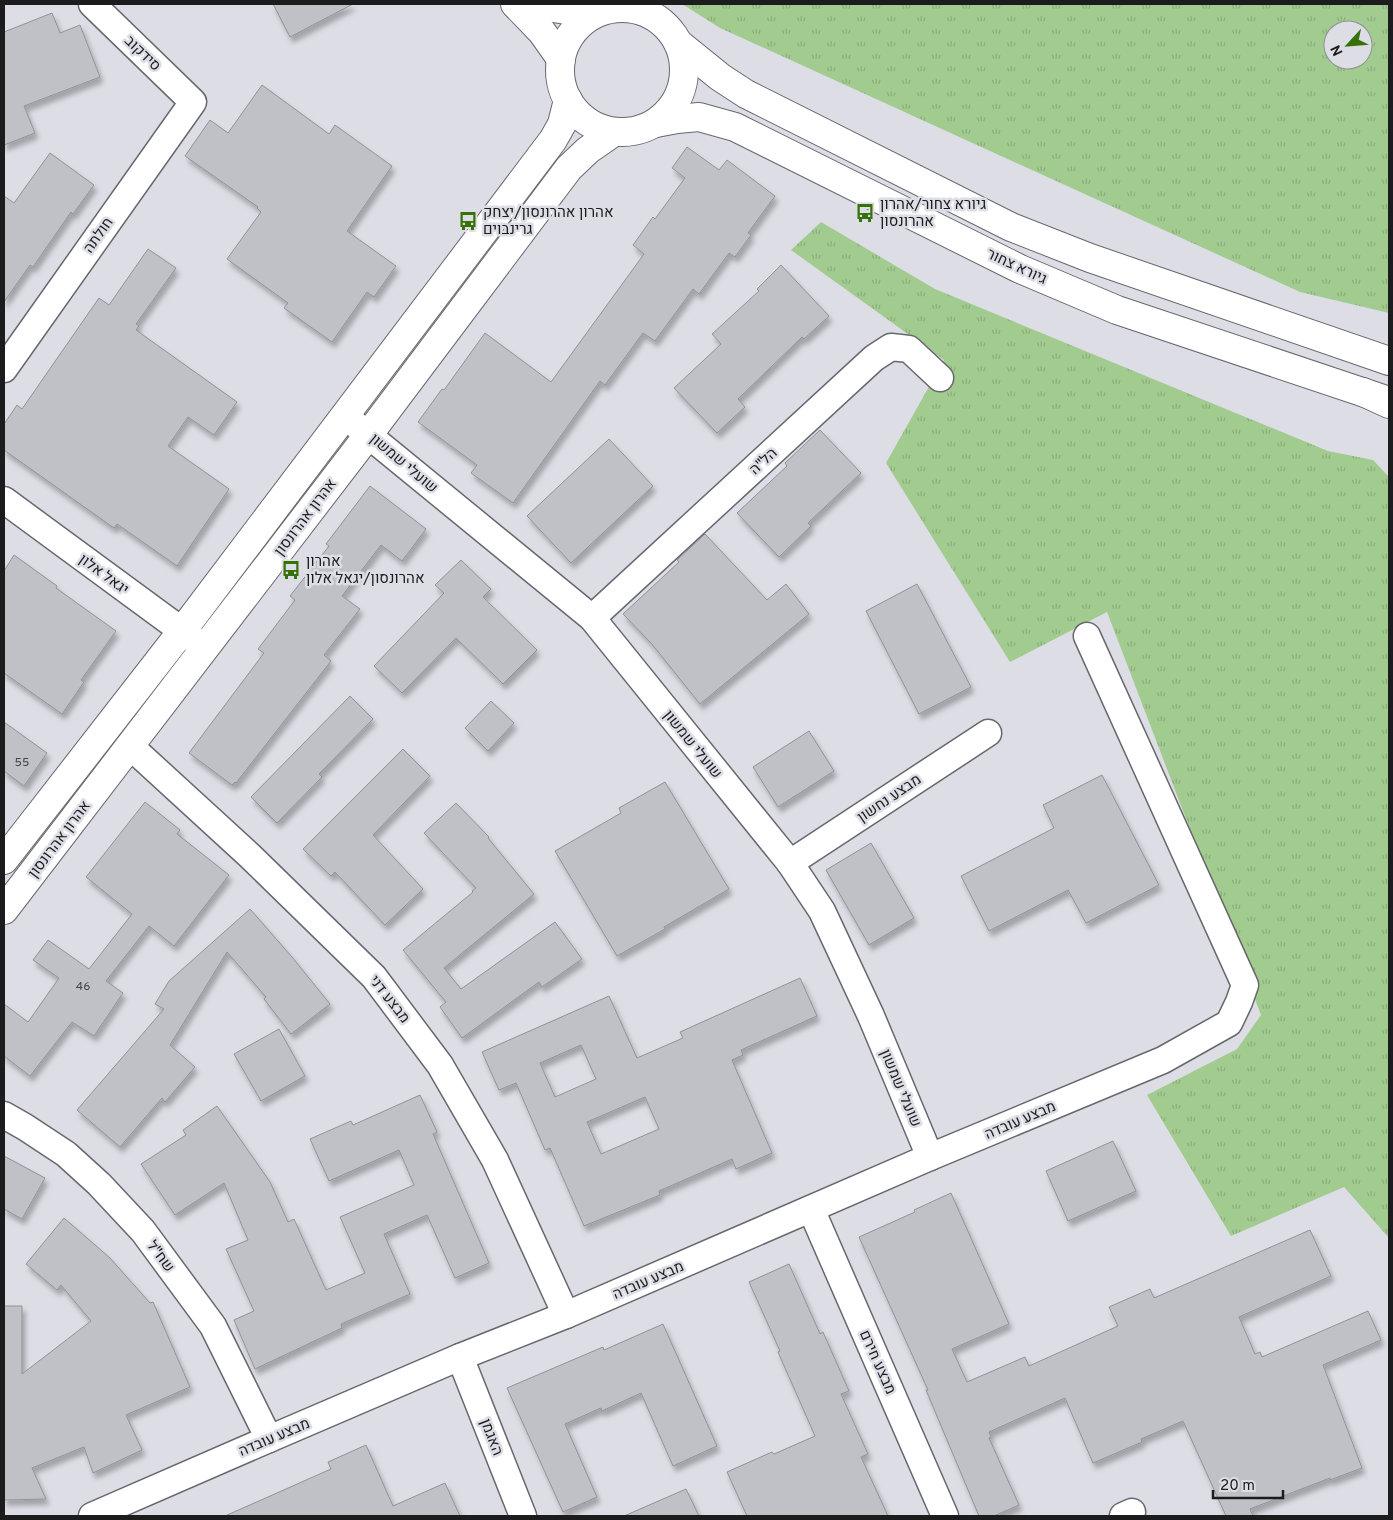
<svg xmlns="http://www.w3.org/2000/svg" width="1393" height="1520" viewBox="0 0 1393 1520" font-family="Overpass,Heebo,sans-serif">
	<defs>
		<pattern id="grass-tufts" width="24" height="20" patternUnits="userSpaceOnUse" patternTransform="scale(1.25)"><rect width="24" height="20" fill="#a2cb90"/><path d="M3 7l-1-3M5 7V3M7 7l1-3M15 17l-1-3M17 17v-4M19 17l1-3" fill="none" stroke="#8bae7c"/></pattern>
		<filter id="shadow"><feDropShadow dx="3" dy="5.5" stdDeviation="2.5" flood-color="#0004"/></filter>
	</defs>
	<rect width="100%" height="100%" fill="#dddde5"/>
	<g fill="url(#grass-tufts)" fill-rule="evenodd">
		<path d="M682,4H1389V313L1300,292L720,28ZM1333,30H1363V60H1333Z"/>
		<polygon points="821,222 935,289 1328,451 1373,460 1389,477 1389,1238 1344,1187 1231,1236 1147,1095 1237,1049 1261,1015 1107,612 1010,662 886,463 944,360 791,250"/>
	</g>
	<g fill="#c0c0c7" stroke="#919198" fill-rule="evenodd" filter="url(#shadow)">
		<polygon points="273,4 353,4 290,37"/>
		<polygon points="52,13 60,33 80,25 100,77 24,106 35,133 4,145 4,32"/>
		<polygon points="262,85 329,134 335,125 392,166 347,231 396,266 374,297 367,292 332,342 284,308 288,303 227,259 261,212 257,208 258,207 185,156 210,120 228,133"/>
		<polygon points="687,147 719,170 727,160 775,196 748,233 751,235 735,257 729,253 699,294 693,289 655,341 643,333 605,385 600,381 513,503 471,473 477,465 418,422 442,389 444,390 485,333 551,382 644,254 633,245 653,217 655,219 685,178 672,168"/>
		<polygon points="50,153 94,185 73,214 71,212 33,267 30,265 4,302 4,196 14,203"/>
		<polygon points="148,249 176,268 136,324 139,326 136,330 237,402 214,435 188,417 168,446 229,489 177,566 117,524 114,528 4,450 4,424 17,405 22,409 99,298 109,305"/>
		<polygon points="781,265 829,316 804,339 802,337 738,399 745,407 717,433 674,388 721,344 712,334 759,291 757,289"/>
		<polygon points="820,430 861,473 808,523 811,526 779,557 737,513 787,466 785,463"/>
		<polygon points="609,439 653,486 571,563 527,516"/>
		<polygon points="370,486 426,529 402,561 381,545 342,596 360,609 324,655 331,661 236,783 235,782 232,785 189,753 264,653 258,649 295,600 290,596 329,546 326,544"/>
		<polygon points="705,534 767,600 786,584 809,614 700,704 651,643 623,614 679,562 677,560"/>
		<polygon points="14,555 57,586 56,588 116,631 81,680 84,682 62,714 4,673 4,571"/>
		<polygon points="461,560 491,589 483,597 537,650 503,684 456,638 402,693 374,666 444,593 435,585"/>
		<polygon points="917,584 971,687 919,714 866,611"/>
		<polygon points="350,696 373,719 319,774 322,777 277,823 251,797"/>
		<polygon points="491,701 514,723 488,751 465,728"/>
		<polygon points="4,722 47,753 24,786 4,771"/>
		<polygon points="809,731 834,771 778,807 753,767"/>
		<polygon points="403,749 430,776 373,835 423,889 385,925 335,872 331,876 303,849"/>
		<polygon points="1102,775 1159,885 1086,923 1068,890 989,931 961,876 1054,828 1043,805"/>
		<polygon points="665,782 729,889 664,927 665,929 617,956 555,851 621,813 619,808"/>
		<polygon points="145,802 180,830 177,834 229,875 174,946 149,926 106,981 123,993 94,1036 72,1022 30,1076 4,1056 4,1004 28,1022 59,978 33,960 48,940 89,969 132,914 86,877"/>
		<polygon points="456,803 489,837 488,838 534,894 444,968 461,989 555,922 582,959 542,987 539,982 462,1038 440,1007 446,1002 403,950 473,892 472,891 476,888 424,833"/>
		<polygon points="871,843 914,918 869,945 826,870"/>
		<polygon points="250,909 292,957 330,1004 291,1034 264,999 266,997 227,952 170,1045 195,1067 165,1102 162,1098 120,1147 77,1110 164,1009 155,1004 169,981"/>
		<path d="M800,978L817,1016L741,1050L743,1055L732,1060L772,1153L736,1169L732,1159L659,1191L660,1195L584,1226L550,1148L545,1150L516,1083L499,1090L482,1052L609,996L637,1058L683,1038L680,1032ZM581,1045L596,1079L555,1097L540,1063ZM645,1097L659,1129L601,1154L587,1122Z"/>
		<polygon points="279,1029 305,1076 261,1101 234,1054"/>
		<polygon points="420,1095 437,1132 433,1134 489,1263 455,1278 427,1215 384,1234 410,1294 341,1324 342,1328 255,1369 234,1320 254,1311 226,1249 248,1240 224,1183 175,1215 141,1164 186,1135 183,1130 217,1106 270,1182 288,1222 294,1219 326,1290 365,1273 340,1217 414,1185 399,1150 329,1181 310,1139 351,1121 353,1125"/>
		<polygon points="1113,1141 1136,1191 1068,1221 1046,1171"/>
		<polygon points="4,1156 45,1178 22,1219 4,1209"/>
		<polygon points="951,1193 1009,1324 952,1349 967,1382 1025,1357 1029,1366 1118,1326 1109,1307 1150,1289 1154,1298 1310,1230 1331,1276 1239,1317 1255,1354 1260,1352 1262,1357 1368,1311 1381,1340 1323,1365 1362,1468 1330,1480 1330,1478 1250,1509 1253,1516 1226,1516 1183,1421 1141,1439 1142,1442 1093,1463 1065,1398 989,1432 991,1437 989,1438 1019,1505 994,1516 979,1516 926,1390 928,1390 859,1237 915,1212 914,1210"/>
		<polygon points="64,1218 110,1258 150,1303 153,1302 190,1387 126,1415 142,1450 93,1473 84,1447 32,1468 46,1499 4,1500 4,1306 22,1306 22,1374 91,1321 61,1285 57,1290 26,1264"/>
		<polygon points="789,1264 820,1334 823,1332 849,1391 841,1394 868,1454 861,1457 888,1516 747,1516 727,1472 772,1452 774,1454 815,1436 778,1352 780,1351 749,1282"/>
		<polygon points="663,1324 717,1446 673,1466 641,1393 602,1411 601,1408 565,1424 597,1497 563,1512 507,1388 603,1347 604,1350"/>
		<polygon points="366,1445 393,1506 445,1483 460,1516 225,1516 331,1469 328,1462"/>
		<polygon points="686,1489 699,1516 624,1516"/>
	</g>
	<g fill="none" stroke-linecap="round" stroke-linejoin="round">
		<g stroke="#67676e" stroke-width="29">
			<g id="minor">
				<polyline points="4,369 193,102 92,4"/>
				<polyline points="345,416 592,618 790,863 822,911 871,1016 930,1157"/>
				<polyline points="4,500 200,644"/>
				<polyline points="592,618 874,358 891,347 909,349 940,378"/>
				<polyline points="130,746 250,856 374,977 440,1065 495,1160 566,1315"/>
				<polyline points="790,863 988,733"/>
				<polyline points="4,1115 25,1127 66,1154 99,1184 143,1231 213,1326 269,1439"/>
				<polyline points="811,1209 945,1516"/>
				<polyline points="460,1357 523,1516"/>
				<polyline points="92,1516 269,1439 460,1357 566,1315 930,1157 1163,1060 1229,1023 1239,1002 1245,985 1087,636"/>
				<polyline points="1123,1516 1132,1512"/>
			</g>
		</g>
		<g stroke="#67676e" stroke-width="30">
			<g id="tertiary">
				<polyline points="515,4 542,32 561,59"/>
				<polyline points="528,4 566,10 601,11"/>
				<circle cx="622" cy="70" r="62"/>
				<polyline points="678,43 720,77 746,94 1011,227 1090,258 1389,361"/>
				<polyline points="656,123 677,119 699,117 735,127 1020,269 1117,310 1386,400"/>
				<polyline points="4,860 182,631 553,140 562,124 568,100"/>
				<polyline points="4,910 369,434 569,168 588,150 614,132"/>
			</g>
		</g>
		<g stroke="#67676e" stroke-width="30">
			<g id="secondary">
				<polyline points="1388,360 1389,360"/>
				<polyline points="1363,392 1389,404"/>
			</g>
		</g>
		<use href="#minor" stroke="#fff" stroke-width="26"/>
		<use href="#tertiary" stroke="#fff" stroke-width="28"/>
		<use href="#secondary" stroke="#fff" stroke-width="28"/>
	</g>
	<defs>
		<g id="bus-bare" transform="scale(1.5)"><path d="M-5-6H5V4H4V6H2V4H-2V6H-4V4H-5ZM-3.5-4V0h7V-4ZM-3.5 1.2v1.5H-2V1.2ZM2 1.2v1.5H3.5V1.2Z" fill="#367207" stroke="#dddde5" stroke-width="2.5" paint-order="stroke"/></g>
	</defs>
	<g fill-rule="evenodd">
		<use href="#bus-bare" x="865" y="213"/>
		<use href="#bus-bare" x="468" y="221"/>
		<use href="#bus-bare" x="291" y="570"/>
	</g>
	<g text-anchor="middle" stroke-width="5" stroke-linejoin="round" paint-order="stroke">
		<g font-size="12" fill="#454549">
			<text x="22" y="766">55</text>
			<text x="83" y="990">46</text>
		</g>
		<g font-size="15" fill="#1c1c1f" stroke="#dddde5">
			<text transform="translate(143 53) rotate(44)" y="5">סידקוב</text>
			<text transform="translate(98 235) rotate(-55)" y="5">חולתה</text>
			<text transform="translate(1017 266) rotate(25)" y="5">גיורא צחור</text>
			<text transform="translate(763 461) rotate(-43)" y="5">הל"ה</text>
			<text transform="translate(404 463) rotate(40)" y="5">שועלי שמשון</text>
			<text transform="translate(305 517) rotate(-53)" y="5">אהרון אהרונסון</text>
			<text transform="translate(104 574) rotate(36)" y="5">יגאל אלון</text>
			<text transform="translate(693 744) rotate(51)" y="5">שועלי שמשון</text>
			<text transform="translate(889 798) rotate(-34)" y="5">מבצע נחשון</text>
			<text transform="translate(59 839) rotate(-53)" y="5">אהרון אהרונסון</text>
			<text transform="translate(390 999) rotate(52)" y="5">מבצע דני</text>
			<text transform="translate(901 1088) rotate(67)" y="5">שועלי שמשון</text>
			<text transform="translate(1020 1120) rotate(-23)" y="5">מבצע עובדה</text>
			<text transform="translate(161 1256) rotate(53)" y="5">שח"ל</text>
			<text transform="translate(648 1280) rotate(-23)" y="5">מבצע עובדה</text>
			<text transform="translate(878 1362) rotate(66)" y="5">מבצע חירם</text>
			<text transform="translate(274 1437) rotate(-23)" y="5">מבצע עובדה</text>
			<text transform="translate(492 1437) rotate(69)" y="5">האגמן</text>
		</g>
		<g font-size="15" fill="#1c1c1f" stroke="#dddde5" text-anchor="start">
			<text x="880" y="209">גיורא צחור/אהרון<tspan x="880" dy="17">אהרונסון</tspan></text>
			<text x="483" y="217">אהרון אהרונסון/יצחק<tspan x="483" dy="17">גרינבוים</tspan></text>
			<text x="306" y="566">אהרון<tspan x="306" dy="17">אהרונסון/יגאל אלון</tspan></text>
		</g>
	</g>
	<rect width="1393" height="1520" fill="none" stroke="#1c1c1f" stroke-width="10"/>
	<g transform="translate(1348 45) rotate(244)"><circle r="24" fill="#dddde5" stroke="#909096"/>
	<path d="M0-4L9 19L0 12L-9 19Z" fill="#367207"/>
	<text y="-8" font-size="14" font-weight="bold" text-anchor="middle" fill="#1c1c1f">N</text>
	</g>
	<path d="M1213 1490v8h70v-8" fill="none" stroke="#1c1c1f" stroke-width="2.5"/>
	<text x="1220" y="1490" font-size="15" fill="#1c1c1f" stroke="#dddde5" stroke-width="4" paint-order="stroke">20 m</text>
</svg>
